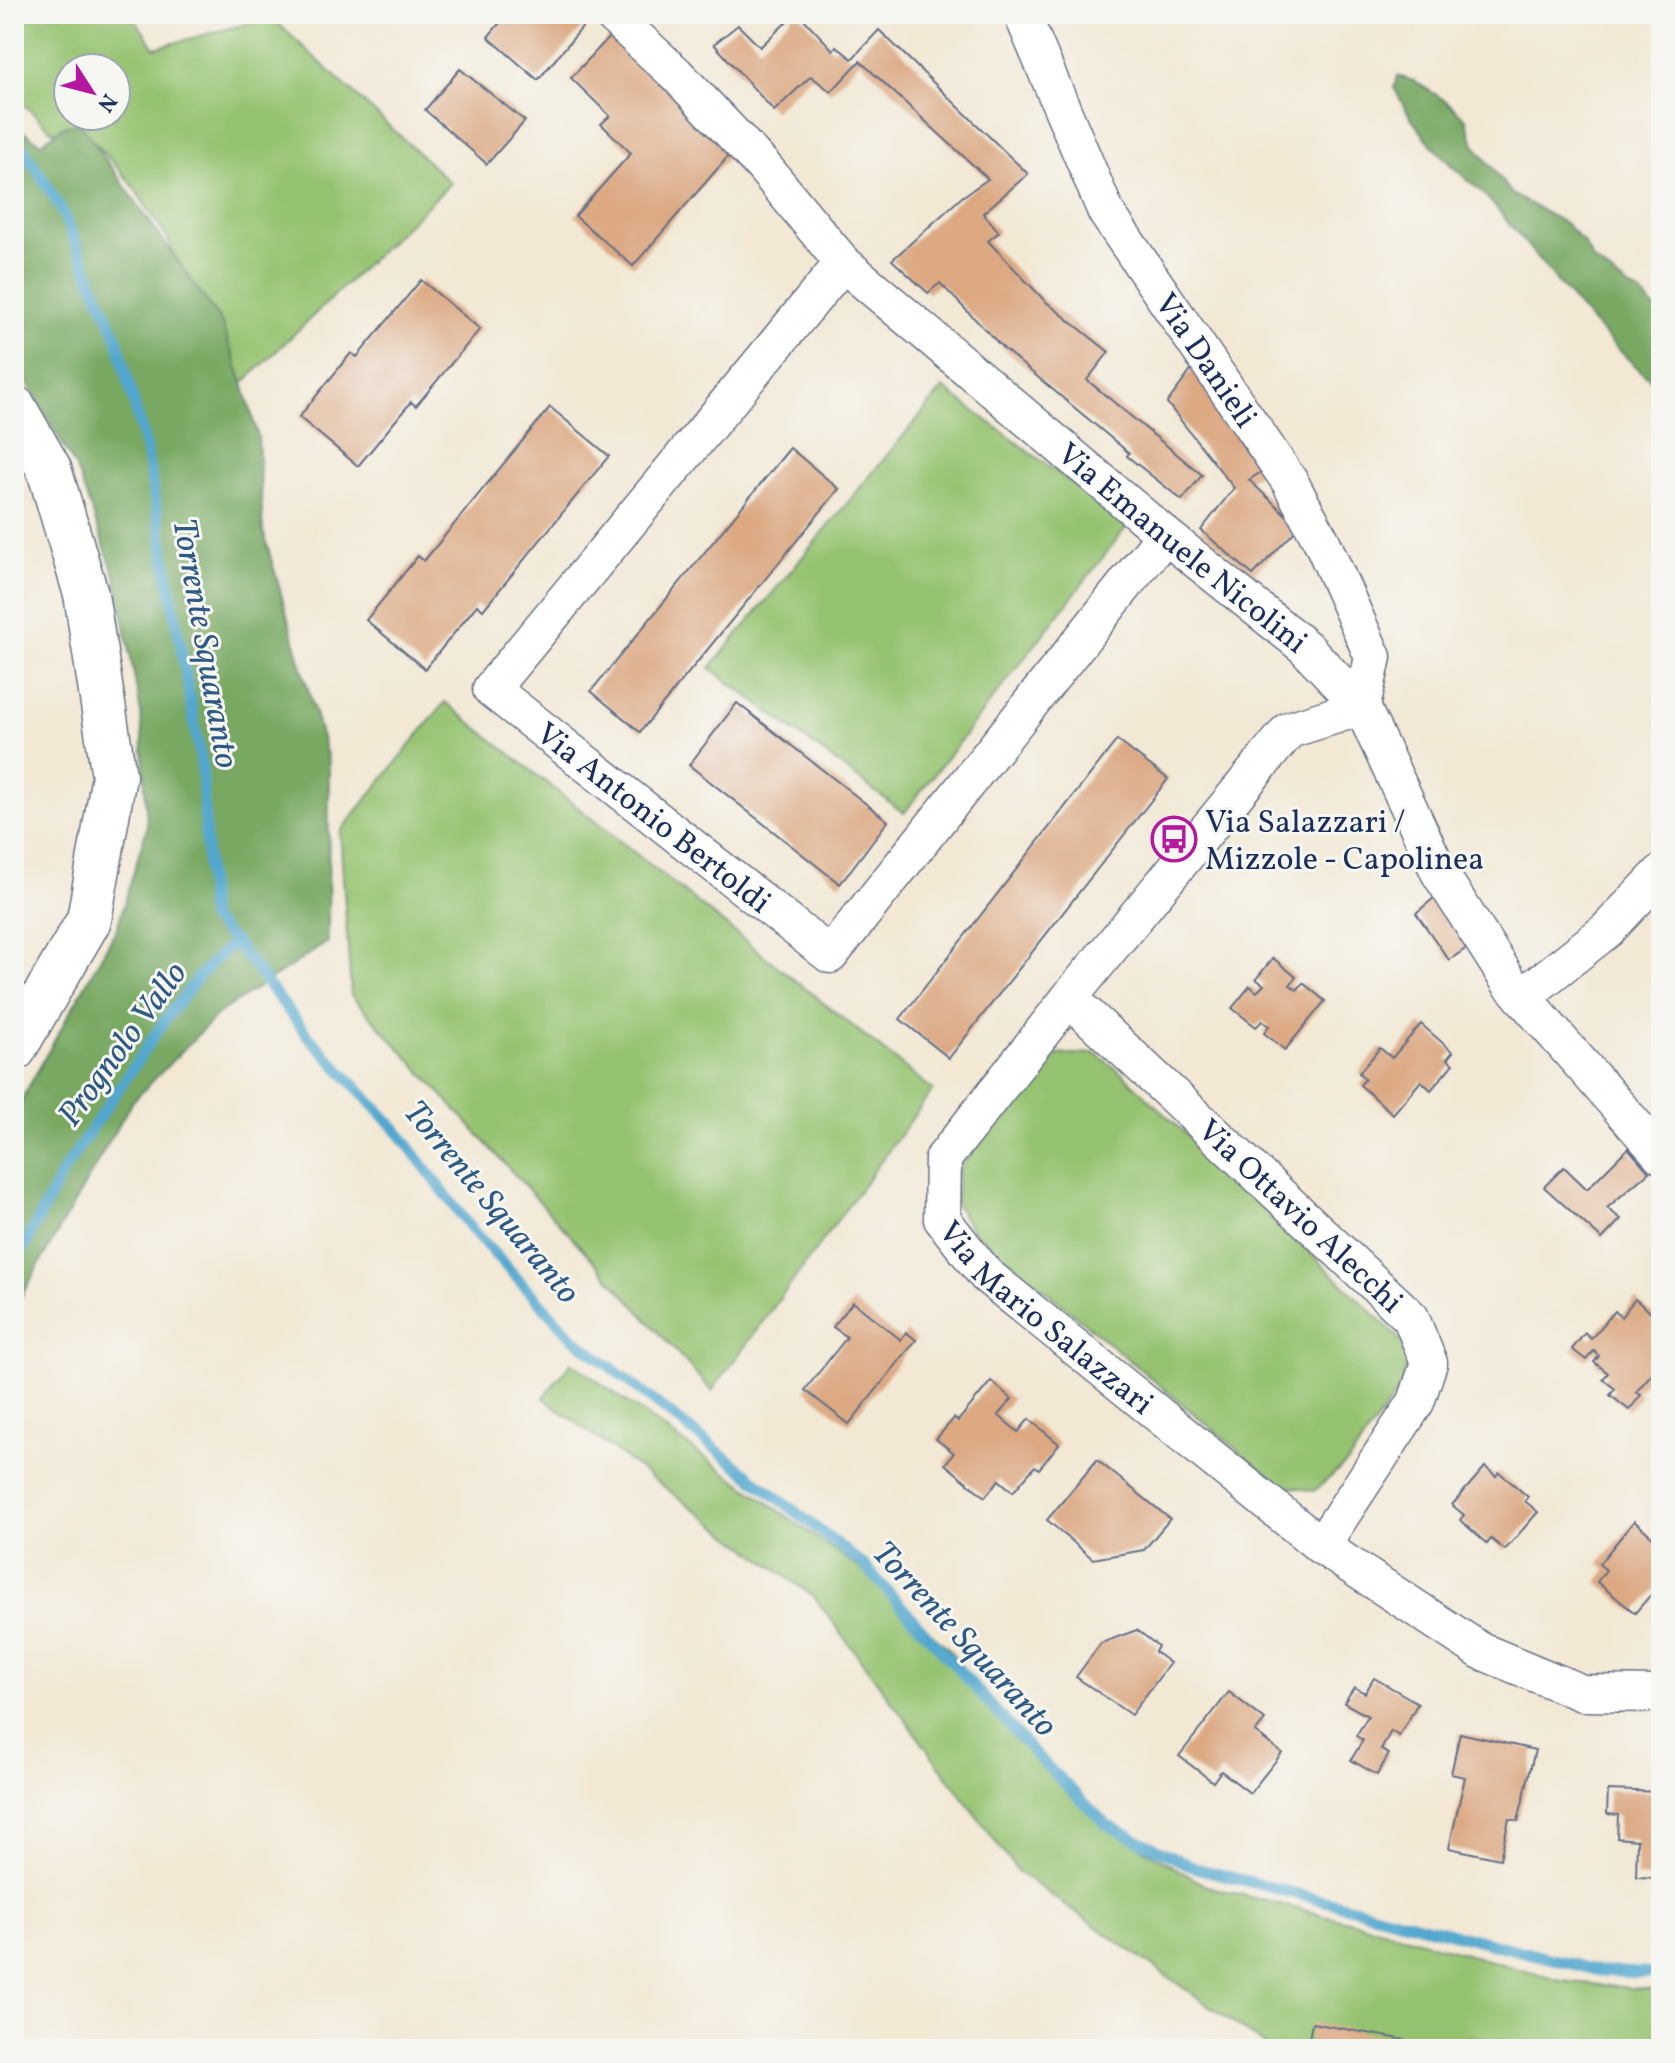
<svg xmlns="http://www.w3.org/2000/svg" width="1675" height="2063" viewBox="0 0 1675 2063" font-family="Vollkorn,serif">
	<rect width="100%" height="100%" fill="#f6f6f2"/>
	<filter id="ink" filterUnits="userSpaceOnUse"><feTurbulence type="fractalNoise" baseFrequency=".0125" numOctaves="2"/><feDisplacementMap in="SourceGraphic" scale="16" xChannelSelector="R" yChannelSelector="G"/><feConvolveMatrix kernelMatrix="1 2 1 2 8 2 1 2 1" color-interpolation-filters="sRGB"/></filter>
	<filter id="wash" filterUnits="userSpaceOnUse"><feTurbulence type="fractalNoise" baseFrequency=".006" numOctaves="4" result="noise"/><feDisplacementMap in="SourceGraphic" scale="32" xChannelSelector="R" yChannelSelector="G"/><feGaussianBlur stdDeviation="1.8" result="paint"/><feColorMatrix in="noise" values="0 0 0 0 0 0 0 0 0 0 0 0 0 0 0 0 0 1.4 0 .05"/><feComposite in="paint" operator="in"/></filter>
	<g filter="url(#wash)">
		<rect width="100%" height="100%" fill="#f2e8d4"/>
		<g fill="#95c270" stroke="#587867" stroke-width="2" fill-rule="evenodd">
			<path d="M14,14H131L155,48L271,17L451,183L208,417L207,347L168,239L130,182L95,142L51,130L14,95ZM68,68H116V116H68Z"/>
			<polygon points="943,388 1128,525 904,813 710,668"/>
			<polygon points="445,702 933,1090 712,1391 351,995 340,832"/>
			<polygon points="1095,1053 1123,1074 1397,1336 1409,1361 1399,1389 1348,1462 1314,1491 1279,1484 972,1230 955,1203 958,1170 1037,1071 1057,1055"/>
			<polygon points="571,1362 858,1567 948,1648 1004,1723 1107,1827 1206,1886 1376,1928 1561,1981 1661,1991 1661,2049 1573,2049 1468,2037 1460,2049 1271,2049 1018,1872 815,1598 543,1398"/>
		</g>
		<g fill="#78a862" stroke="#4a6c60" stroke-width="2">
			<path d="M1397,76L1414,81L1446,101L1466,119L1474,144L1513,195L1565,223L1584,243L1593,260L1627,286L1640,293L1661,314V388C1596,336 1546,266 1492,203C1479,187 1461,176 1447,161C1425,139 1407,115 1394,87Z"/>
			<polygon points="80,123 221,322 243,383 258,437 263,530 329,763 328,942 219,1013 131,1103 14,1309 14,1113 117,928 147,827 141,713 116,578 76,468 14,359 14,125 41,143 63,127"/>
		</g>
		<g fill="none" stroke-linecap="round" stroke-linejoin="round">
			<g stroke="#52a7ce" stroke-width="11">
				<polyline points="14,133 60,207 116,335 145,444 202,767 210,918 234,941 308,1036 395,1128 474,1232 572,1337 865,1566 1033,1752 1107,1825 1196,1868 1599,1971 1661,1974"/>
				<polyline points="14,1267 62,1173 165,1020 200,975 234,941"/>
			</g>
		</g>
		<g id="blocks">
			<g fill="#dca983">
				<polygon points="507,14 588,14 591,17 538,80 488,37"/>
				<polygon points="795,14 799,14 833,50 836,46 852,59 879,30 1028,174 983,213 999,232 988,241 1045,301 1109,352 1087,380 1202,475 1182,500 1127,456 1129,453 1004,349 940,283 928,293 892,260 962,197 988,179 860,61 831,92 811,76 774,111 714,44 738,25 760,47"/>
				<polygon points="611,35 732,152 633,266 575,216 631,153 601,124 610,116 571,78"/>
				<polygon points="460,69 525,121 487,164 425,110"/>
				<polygon points="421,280 480,329 416,406 411,402 358,466 299,417 351,353 357,357"/>
				<polygon points="1193,368 1240,436 1237,438 1261,472 1249,480 1299,527 1253,575 1201,530 1234,488 1167,403"/>
				<polygon points="550,407 609,456 483,610 477,605 425,669 366,620 418,556 424,561"/>
				<polygon points="790,448 839,489 640,732 591,691"/>
				<polygon points="737,703 888,821 840,884 689,765"/>
				<polygon points="1117,740 1168,779 949,1058 900,1019"/>
				<polygon points="1440,893 1474,943 1449,960 1416,913"/>
				<polygon points="1273,958 1296,977 1290,985 1297,990 1303,983 1325,1001 1285,1050 1264,1033 1269,1026 1262,1021 1256,1027 1232,1008 1250,986 1257,992 1264,985 1256,979"/>
				<polygon points="1421,1024 1453,1052 1447,1059 1453,1064 1431,1090 1421,1081 1393,1114 1360,1085 1365,1079 1359,1073 1380,1048 1392,1058"/>
				<polygon points="1628,1148 1649,1172 1607,1208 1621,1219 1602,1239 1544,1187 1564,1167 1587,1189"/>
				<polygon points="1635,1299 1655,1316 1651,1321 1661,1329 1661,1353 1656,1360 1660,1364 1636,1392 1641,1395 1629,1410 1610,1395 1615,1389 1603,1379 1608,1373 1594,1362 1599,1356 1594,1351 1586,1360 1572,1349 1585,1333 1591,1339 1615,1311 1621,1317"/>
				<polygon points="853,1302 901,1340 906,1332 916,1340 849,1424 805,1390 847,1337 833,1327"/>
				<polygon points="991,1381 1012,1399 998,1415 1018,1432 1029,1419 1059,1444 1039,1469 1035,1466 1013,1492 999,1480 985,1497 945,1464 954,1453 936,1439 954,1418 958,1421"/>
				<polygon points="1097,1460 1170,1519 1144,1550 1093,1559 1047,1520"/>
				<polygon points="1485,1467 1496,1476 1499,1472 1528,1497 1525,1501 1538,1512 1505,1550 1491,1539 1487,1544 1460,1520 1464,1515 1452,1505"/>
				<polygon points="1634,1521 1661,1544 1661,1583 1635,1613 1597,1582 1606,1570 1599,1564"/>
				<polygon points="1137,1630 1158,1646 1155,1652 1170,1663 1131,1715 1076,1677 1101,1643"/>
				<polygon points="1374,1678 1418,1703 1399,1736 1391,1731 1381,1750 1389,1754 1377,1775 1351,1760 1363,1740 1356,1736 1368,1716 1344,1703 1354,1687 1365,1693"/>
				<polygon points="1229,1692 1265,1720 1255,1732 1282,1753 1250,1793 1221,1771 1213,1782 1179,1756"/>
				<polygon points="1460,1733 1535,1750 1518,1821 1509,1819 1500,1859 1449,1848 1465,1777 1451,1774"/>
				<polygon points="1608,1790 1661,1792 1661,1878 1636,1877 1637,1840 1617,1838 1618,1815 1607,1814"/>
				<polygon points="1312,2023 1422,2043 1421,2049 1307,2049"/>
			</g>
		</g>
	</g>
	<g filter="url(#ink)">
		<use href="#blocks" fill-opacity="0" stroke="#667087" stroke-width="2"/>
		<g fill="none" stroke-linecap="round" stroke-linejoin="round">
			<g stroke="#667087" stroke-width="39">
				<g id="minor">
					<path id="s1" d="M611,14L676,74L763,166L843,263L1165,535L1305,647L1362,707L1439,872L1510,983L1661,1155"/>
					<path id="s2" d="M1022,14L1106,212L1290,482L1322,542L1373,657L1362,707"/>
					<path id="s3" d="M843,263L491,689L830,955L1165,535"/>
					<path id="s4" d="M1362,707L1289,730L1069,998L943,1159L942,1219L986,1275L1321,1546L1481,1651L1582,1693L1661,1694"/>
					<polyline points="1522,997 1607,930 1661,873"/>
					<path id="s5" d="M1069,998L1411,1318L1429,1363L1416,1402L1321,1546"/>
				</g>
			</g>
			<g stroke="#667087" stroke-width="47">
				<polyline id="tertiary" points="14,408 49,469 86,594 114,776 89,920 14,1049"/>
			</g>
			<use href="#minor" stroke="#fff" stroke-width="36"/>
			<use href="#tertiary" stroke="#fff" stroke-width="44"/>
		</g>
	</g>
	<defs>
		<g id="bus-ring" transform="scale(2.3)"><circle r="9.5" fill="#f6f6f2" stroke="#b5179e" stroke-width="1.5"/><path d="M-5-6H5V4H4V6H2V4H-2V6H-4V4H-5ZM-3.5-4V0h7V-4ZM-3.5 1.2v1.5H-2V1.2ZM2 1.2v1.5H3.5V1.2Z" fill="#b5179e"/></g>
	</defs>
	<g fill-rule="evenodd">
		<use href="#bus-ring" x="1174" y="839"/>
	</g>
	<g text-anchor="middle" stroke-width="6" stroke-linejoin="round" paint-order="stroke">
		<g font-size="32" fill="#1b2f5e" stroke="#f6f6f2">
			<text dy="11" stroke="none"><textPath href="#s2" startOffset="394">Via Danieli</textPath></text>
			<text dy="11" stroke="none"><textPath href="#s1" startOffset="784">Via Emanuele Nicolini</textPath></text>
			<text dy="11" stroke="none"><textPath href="#s3" startOffset="760">Via Antonio Bertoldi</textPath></text>
			<text dy="11" stroke="none"><textPath href="#s5" startOffset="318">Via Ottavio Alecchi</textPath></text>
			<text dy="11" stroke="none"><textPath href="#s4" startOffset="832">Via Mario Salazzari</textPath></text>
		</g>
		<g font-size="32" fill="#1b2f5e" stroke="#f6f6f2" text-anchor="start">
			<text x="1205" y="832">Via Salazzari /<tspan x="1205" dy="37">Mizzole - Capolinea</tspan></text>
		</g>
		<g font-size="34" font-style="italic" fill="#2e5985" stroke="#f6f6f2">
			<text transform="translate(207 643) rotate(80)" y="12">Torrente Squaranto</text>
			<text transform="translate(121 1043) rotate(-54)" y="12">Prognolo Vallo</text>
			<text transform="translate(493 1201) rotate(50)" y="12">Torrente Squaranto</text>
			<text transform="translate(966 1638) rotate(47)" y="12">Torrente Squaranto</text>
		</g>
	</g>
	<rect width="1675" height="2063" fill="none" stroke="#f6f6f2" stroke-width="48"/>
	<g transform="translate(92 92) rotate(126)"><circle r="38" fill="#f6f6f2" stroke="#9ea6b7" stroke-width="2"/>
	<path d="M0-6L14 30L0 20L-14 30Z" fill="#b5179e"/>
	<text y="-12" font-size="22" font-weight="bold" text-anchor="middle" fill="#1b2f5e">N</text>
	</g>
</svg>
